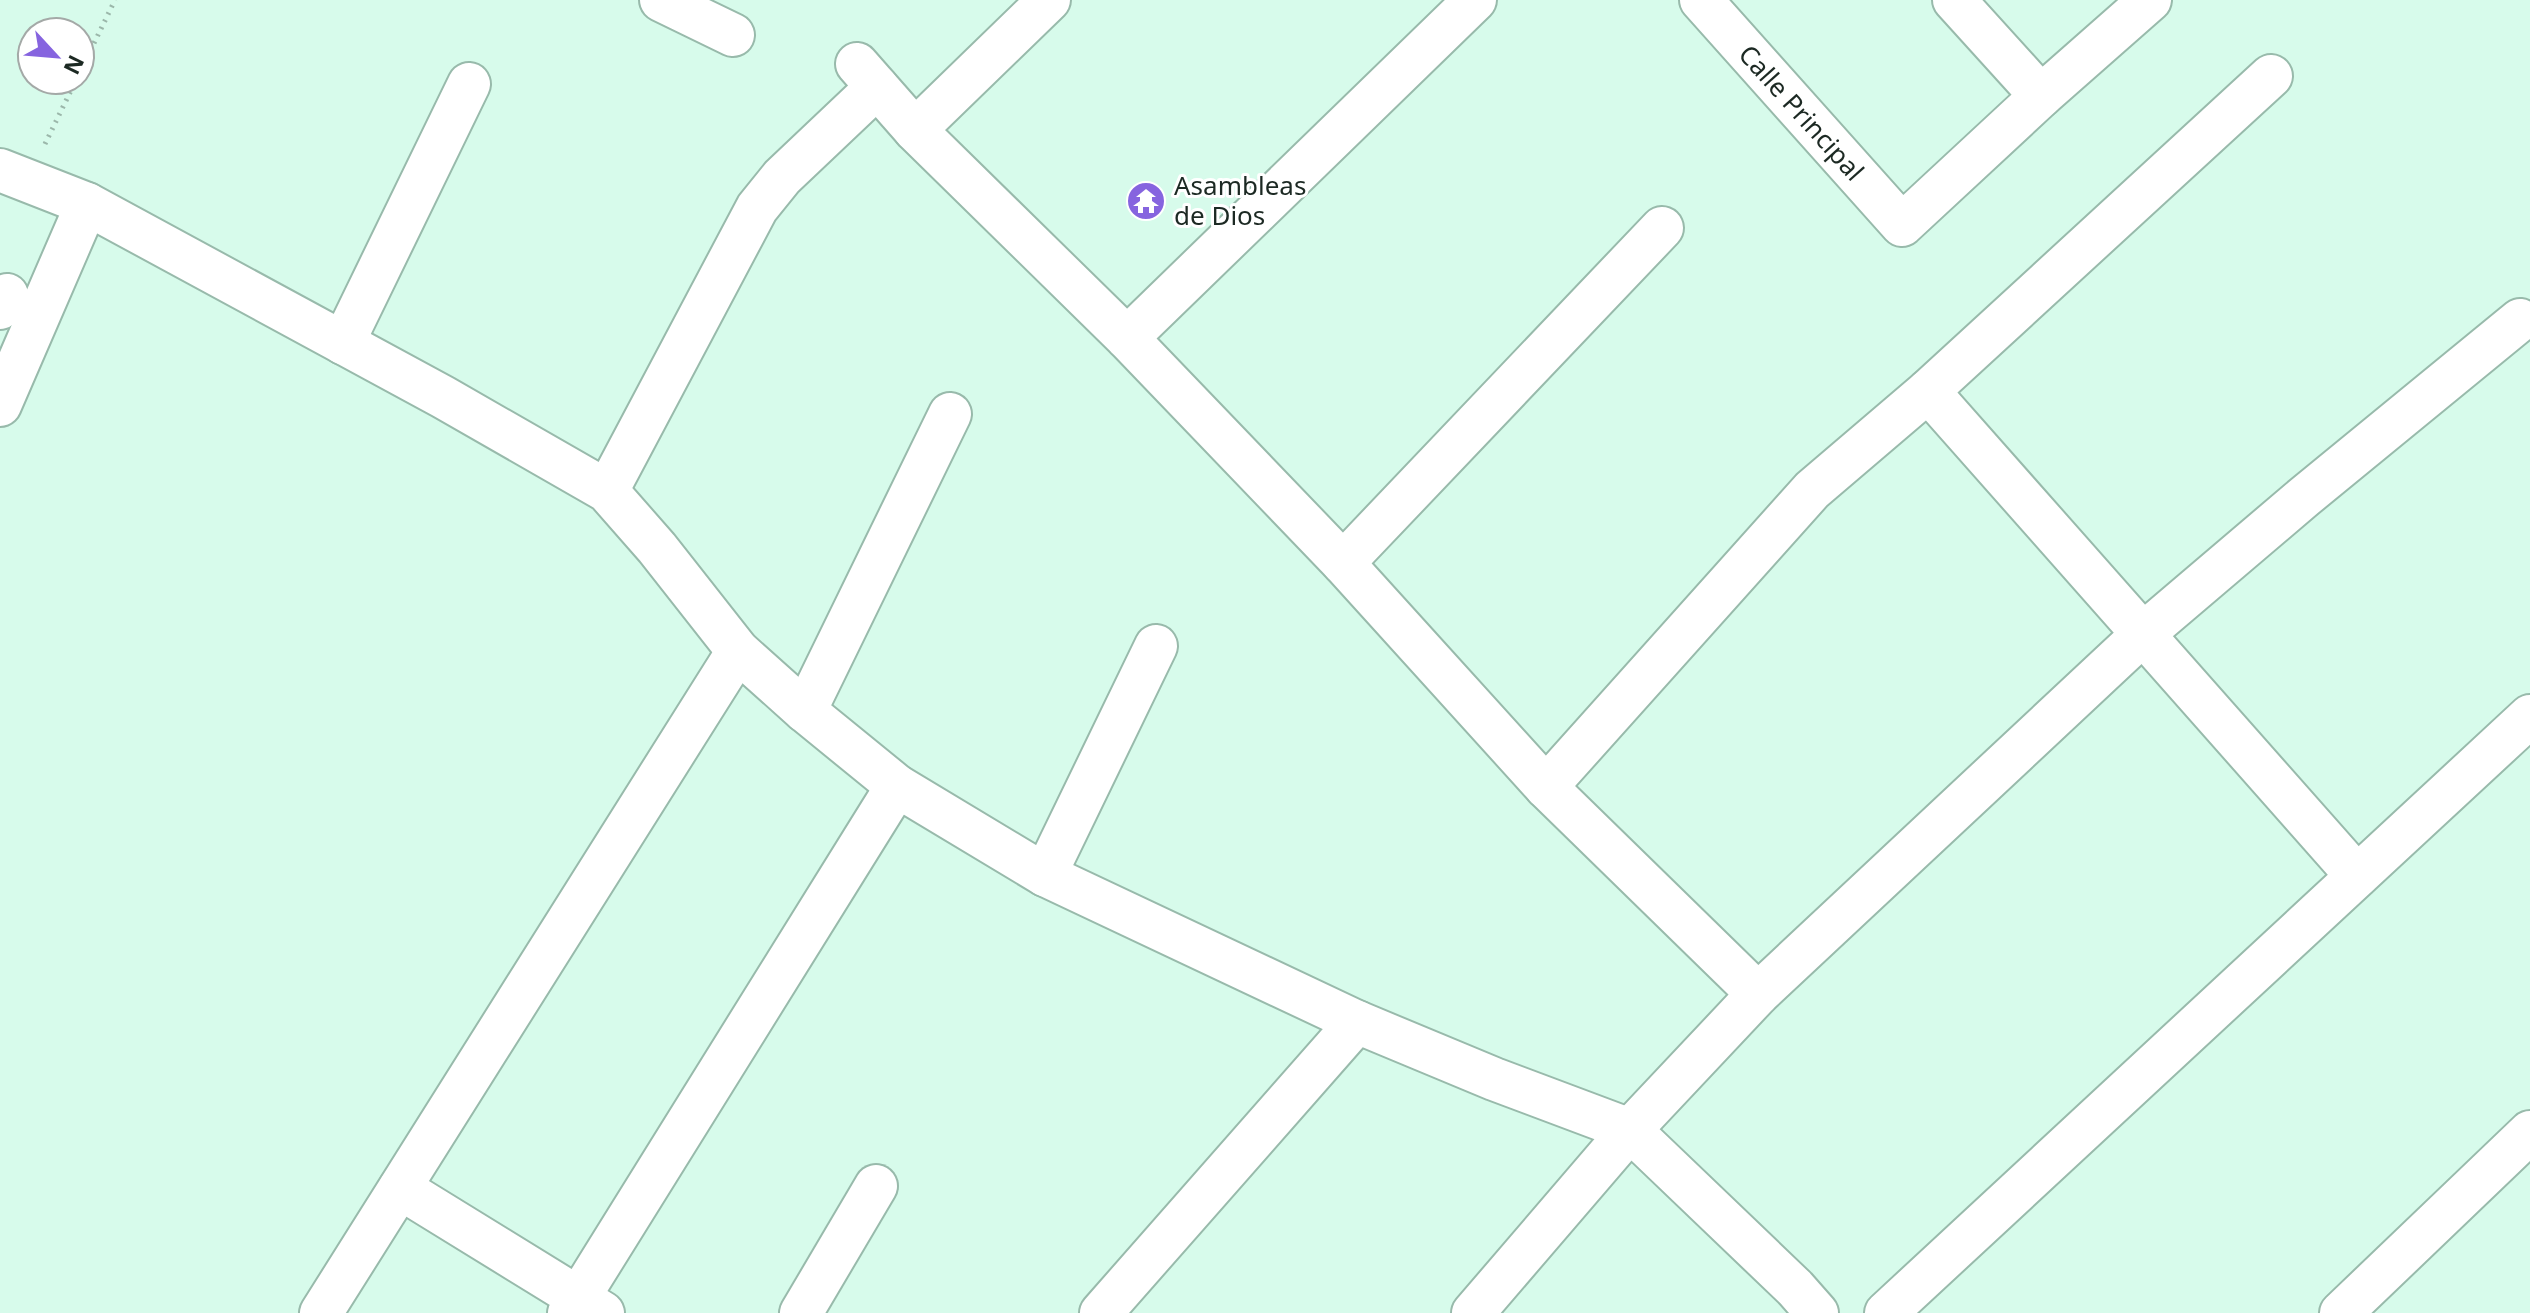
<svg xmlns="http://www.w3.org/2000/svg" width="2530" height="1313" viewBox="0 0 2530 1313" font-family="'Noto Sans',sans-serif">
	<rect width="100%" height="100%" fill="#d7fbeb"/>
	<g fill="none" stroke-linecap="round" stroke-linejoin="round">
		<g stroke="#98baab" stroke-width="46">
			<g id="street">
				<polyline points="661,0 733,35"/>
				<polyline points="1701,0 1902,225 2041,96 2150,0"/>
				<polyline points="1954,0 2041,96"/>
				<polyline points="857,64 915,130 1127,338 1343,563 1546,787 1758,994"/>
				<polyline points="915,130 1049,0"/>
				<polyline points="0,170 87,204 443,397 607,491 657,548 738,651 805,711 897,786 1045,875 1357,1022 1494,1079 1630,1130 1795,1288 1817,1313"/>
				<polyline points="0,308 7,295"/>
				<polyline points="1127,338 1475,0"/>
				<polyline points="343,343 469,84"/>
				<polyline points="1928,391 2357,876"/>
				<polyline points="0,405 87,204"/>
				<polyline points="607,491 757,208 782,177 877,87"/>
				<polyline points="1343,563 1662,228"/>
				<polyline points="805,711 950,414"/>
				<polyline points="1546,787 1812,490 1928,391 2271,76"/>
				<polyline points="1045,875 1156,646"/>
				<polyline points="400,1188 603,1313"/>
				<polyline points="321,1313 738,651"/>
				<polyline points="569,1313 897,786"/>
				<polyline points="801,1313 876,1186"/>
				<polyline points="1101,1313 1357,1022"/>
				<polyline points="1473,1313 1630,1130 1758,994 2143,634 2304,497 2520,320"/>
				<polyline points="1886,1313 2530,716"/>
				<polyline points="2341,1313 2530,1132"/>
			</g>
		</g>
		<g stroke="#9bb7aa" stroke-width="5" stroke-dasharray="2 6" stroke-linecap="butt">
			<polyline points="80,72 115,0"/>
			<polyline points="45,144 76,80"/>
		</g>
		<use href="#street" stroke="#fff" stroke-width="42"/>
	</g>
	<defs>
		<g id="temple-disc" transform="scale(2)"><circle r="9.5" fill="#8664df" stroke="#fff"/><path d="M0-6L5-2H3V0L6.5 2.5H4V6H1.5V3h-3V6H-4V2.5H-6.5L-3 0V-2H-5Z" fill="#fff"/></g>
	</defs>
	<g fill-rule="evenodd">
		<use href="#temple-disc" x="1146" y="201"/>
	</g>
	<g text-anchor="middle" stroke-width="6" stroke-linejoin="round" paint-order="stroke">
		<g font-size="26" fill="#1c2923" stroke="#fff">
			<text transform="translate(1801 113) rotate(48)" y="9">Calle Principal</text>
		</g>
		<g font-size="26" fill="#1c2923" stroke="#fff" text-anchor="start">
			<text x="1174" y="195">Asambleas<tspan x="1174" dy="30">de Dios</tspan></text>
		</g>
	</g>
	<g transform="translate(56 56) rotate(116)"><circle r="38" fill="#ffffff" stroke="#a4a9a7" stroke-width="2"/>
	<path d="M0-6L14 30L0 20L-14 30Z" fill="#8664df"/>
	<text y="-12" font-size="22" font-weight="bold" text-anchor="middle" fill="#1c2923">N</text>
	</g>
</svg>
